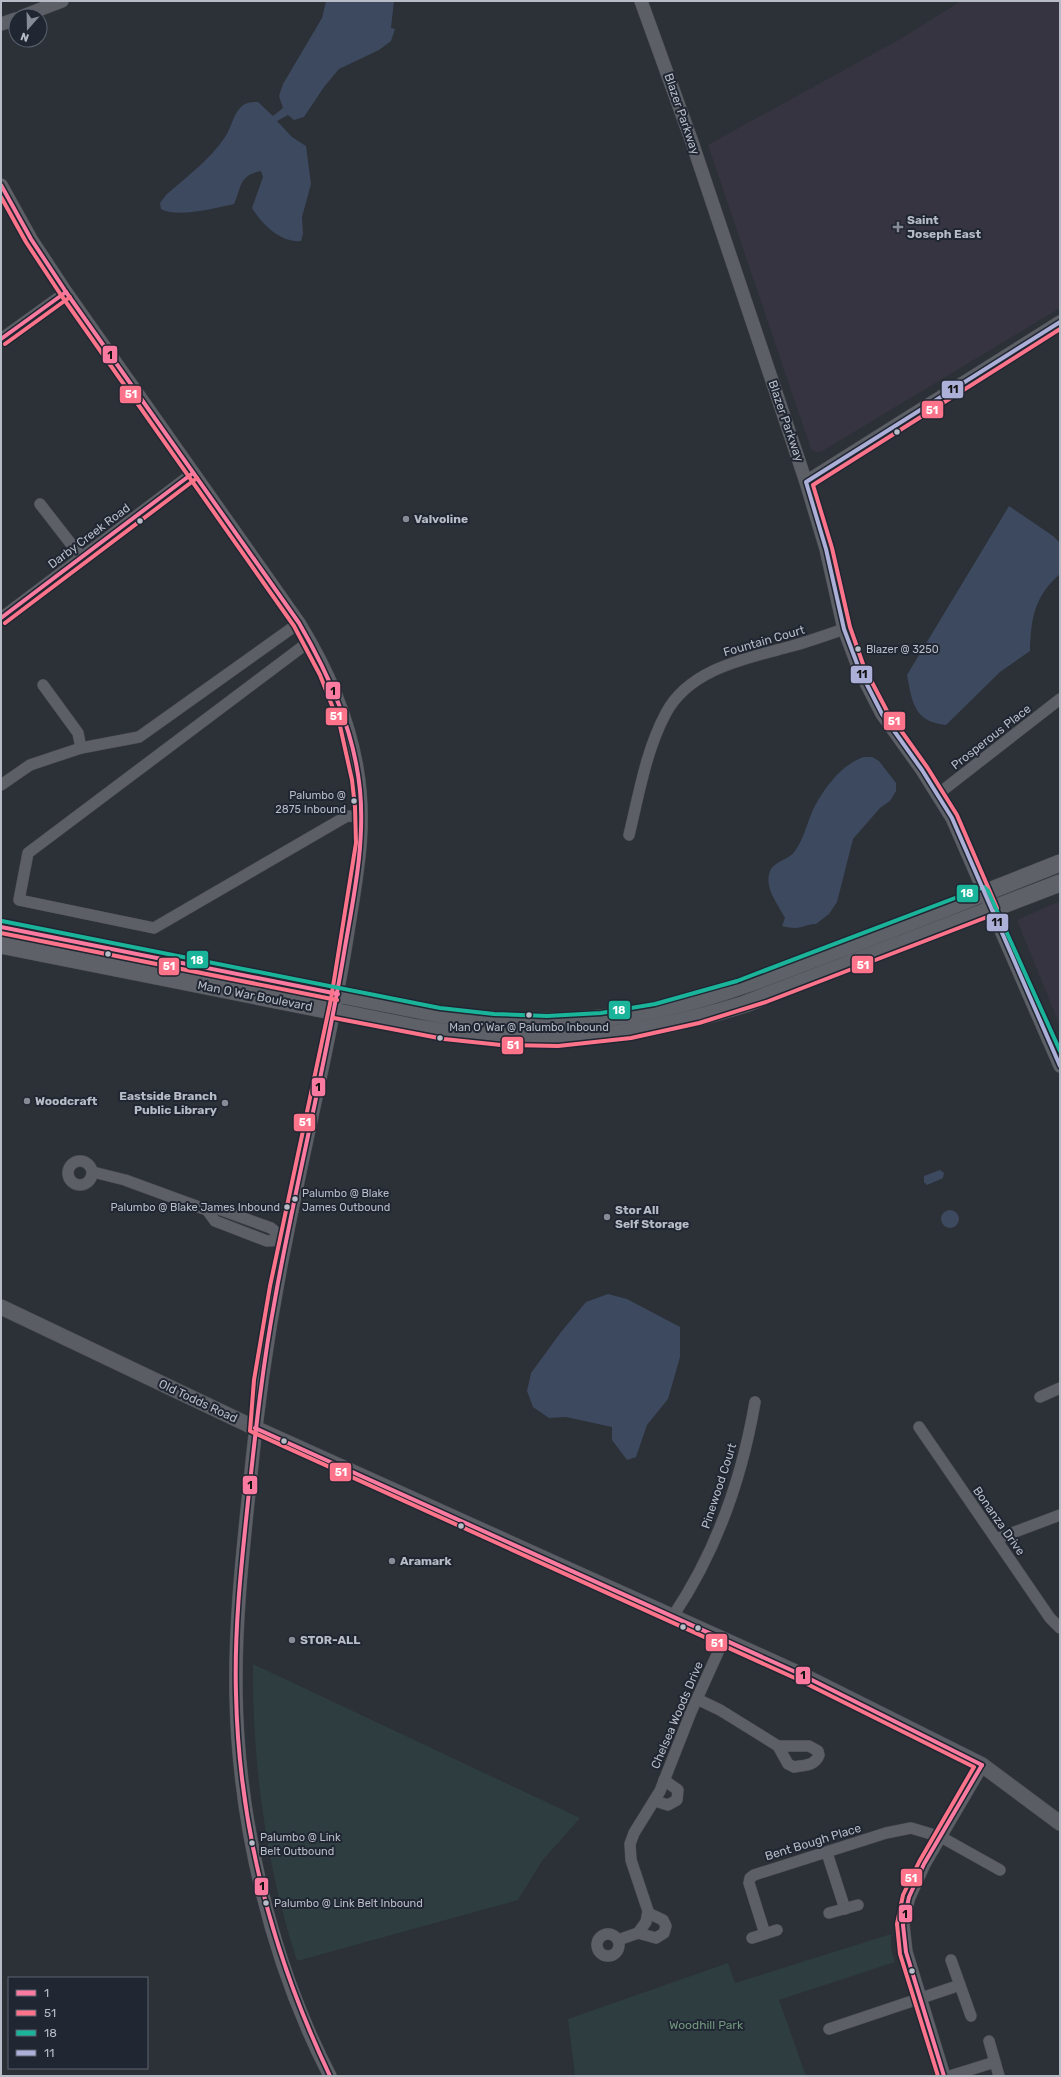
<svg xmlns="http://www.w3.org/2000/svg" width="1061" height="2077" viewBox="0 0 1061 2077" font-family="Rubik,sans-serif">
	<rect width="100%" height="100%" fill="#2c3037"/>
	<g fill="#363440">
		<polygon points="961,1 1060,1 1060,308 824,450 817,453 811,449 708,145 902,38"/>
		<polygon points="1060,901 1060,1026 1017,920"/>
	</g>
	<g fill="#2d3d40">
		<path d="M253,1664L580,1818L542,1861L518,1900L297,1961C266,1865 252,1764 253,1664Z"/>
		<polygon points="891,1934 891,1949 895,1962 779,2000 806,2076 575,2076 568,2019 728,1963 735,1983"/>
	</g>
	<g fill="#3d495f">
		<path d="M326,1H394L391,28L395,29L391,41L379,50L339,69L324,87L304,117L294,120L288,115L277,121L292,137L306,146L311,184L302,217L303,234L301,241C280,243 262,224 252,208L263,177L261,171C239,175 242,186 234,204C216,208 176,218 161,209L160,203L166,195C186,177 211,159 225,137C232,127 233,114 241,107C246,102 252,102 258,102L273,116L283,108L279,96L283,84L322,18Z"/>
		<path d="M1009,506L1053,536L1060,543V574C1034,597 1031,618 1030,651L1000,672L946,725C914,722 912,702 907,675Z"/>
		<path d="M864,757H872L879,761L896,783V791L890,801L880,808L853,839L837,902L829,914L816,924C800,925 802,931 782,926L785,918C778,904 762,886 771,869C777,860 789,860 795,851C803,840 807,824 812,812C822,791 841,764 864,757Z"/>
		<polygon points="940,1170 944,1173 943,1178 927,1185 924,1182 924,1176"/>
		<circle cx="950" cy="1219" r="9"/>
		<polygon points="608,1294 627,1299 680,1327 680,1357 668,1399 647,1425 636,1457 627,1460 612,1440 612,1427 566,1417 549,1418 533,1407 527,1391 531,1373 561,1332 586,1302"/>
	</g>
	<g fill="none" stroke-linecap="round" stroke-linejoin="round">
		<g stroke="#484b50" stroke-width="12">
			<g id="minor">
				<polyline points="1,339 66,292"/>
				<polyline points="40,504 82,558"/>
				<polyline points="1,618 193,473"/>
				<polyline points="310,641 28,853 19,900 154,928 347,816 361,817"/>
				<polyline points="43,685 78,733 81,748"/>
				<polyline points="1,785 30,765 81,748 139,737 299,623"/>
				<polyline points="938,794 1060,699"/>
				<path d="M629,835C639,794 646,750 666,713C690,668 748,658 792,646C810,641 827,635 844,629"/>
				<circle cx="80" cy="1173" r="12"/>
				<polyline points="93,1172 125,1180 207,1210 219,1209 271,1228 285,1240"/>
				<polyline points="207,1210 215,1221 267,1241 285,1240"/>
				<polyline points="1040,1397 1060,1388"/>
				<polyline points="919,1427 1050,1618 1060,1628"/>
				<polyline points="996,1539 1060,1515"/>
				<path d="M673,1616C716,1552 742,1478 755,1402"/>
				<path d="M697,1699L720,1710L778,1746L788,1764L794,1767C804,1765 815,1766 819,1755L818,1751L809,1746H778"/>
				<polyline points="655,1801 668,1805 677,1800 678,1790 664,1780"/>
				<polyline points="827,1853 845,1909"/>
				<polyline points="829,1913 858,1905"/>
				<polyline points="638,1933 656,1938 664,1933 666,1926 663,1920 648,1913"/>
				<circle cx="608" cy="1945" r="11"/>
				<polyline points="765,1934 749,1883 750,1878 754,1875 886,1833 911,1828 941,1837 1000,1870"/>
				<polyline points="752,1938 777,1930"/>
				<polyline points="618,1940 638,1933 646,1922 648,1911 631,1860 630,1844 634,1833 660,1791 691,1712 724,1639"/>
				<polyline points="951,1960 971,2016"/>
				<polyline points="829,2029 960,1985"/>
				<polyline points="989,2041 999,2076"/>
				<polyline points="950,2076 995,2062"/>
			</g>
		</g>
		<g stroke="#484b50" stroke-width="14">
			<g id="tertiary">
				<polyline points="641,1 692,142 806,482 826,549 844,629 859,669 882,714 922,770 952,818 1060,1066"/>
				<polyline points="23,16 62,1"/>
				<polyline points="1,24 16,19"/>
				<path d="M1,185L31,239L66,292L299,623C326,667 348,716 357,768C367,827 357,873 348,931C332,1035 306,1137 286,1240C269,1323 257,1407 249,1492C242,1558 235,1626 236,1693C238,1822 271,1962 330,2076"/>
				<polyline points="806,482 1060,322"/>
				<polyline points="944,2076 906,1952 903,1925 905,1911 909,1897 924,1864 982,1765"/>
			</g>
		</g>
		<g stroke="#484b50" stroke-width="16">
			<polyline id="secondary" points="1,1307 255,1428 800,1674 982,1765 1060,1823"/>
		</g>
		<g stroke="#4a4d54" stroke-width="18">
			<g id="primary">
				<path d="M1,927L439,1014C521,1026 604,1024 685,1003C741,989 796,965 851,945C921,918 990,891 1060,863"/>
				<path d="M1,945L417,1028C537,1048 629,1040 745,1004L1060,883"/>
			</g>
		</g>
		<use href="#minor" stroke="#5c5f65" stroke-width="11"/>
		<use href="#tertiary" stroke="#5c5f65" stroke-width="13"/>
		<use href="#secondary" stroke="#5a5d64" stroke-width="15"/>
		<use href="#primary" stroke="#5e6167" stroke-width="17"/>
		<g stroke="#202632" stroke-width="7">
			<g id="bus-1">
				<path d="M1,185L31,239L66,292L299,623C329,675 354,730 360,790C365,843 354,895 345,947C326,1065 296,1181 275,1299C263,1363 256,1427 249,1492C242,1559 234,1626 236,1694C239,1829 272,1954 330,2076"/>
				<polyline points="1,339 66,292"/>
				<polyline points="1,618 193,473"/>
				<polyline points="1,927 338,994"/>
				<polyline points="255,1428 800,1674 982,1765"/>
				<polyline points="944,2076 906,1952 903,1925 909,1897 924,1864 982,1765"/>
			</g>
		</g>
		<g stroke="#202632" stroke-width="7">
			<g id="bus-2">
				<polyline points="1,197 26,242 61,295 294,626 320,675 340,726 352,780 355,807 356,843 331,999 270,1286 254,1380 250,1431 797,1679 974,1767 919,1862 903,1895 897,1924 900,1954 938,2076"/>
				<polyline points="5,344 70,297"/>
				<polyline points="5,623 197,478"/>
				<polyline points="1,933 337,1000"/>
				<polyline points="334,1018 444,1039 501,1045 558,1046 631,1038 699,1023 766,1002 995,914 997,908 957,815 927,767 887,711 864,667 850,627 832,548 813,485 1060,329"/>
			</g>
		</g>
		<g stroke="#202632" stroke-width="7">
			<polyline id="bus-3" points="2,921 440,1008 494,1014 547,1016 601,1013 655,1004 737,981 984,887 988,891 1060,1051"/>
		</g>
		<g stroke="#202632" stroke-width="7">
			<polyline id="bus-4" points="1060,322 806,482 826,549 844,629 859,669 882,714 922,770 952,818 1060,1066"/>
		</g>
		<use href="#bus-1" stroke="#fb7a9f" stroke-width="4"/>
		<use href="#bus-2" stroke="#fd738a" stroke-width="4"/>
		<use href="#bus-3" stroke="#1ab49a" stroke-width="4"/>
		<use href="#bus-4" stroke="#acafd7" stroke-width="4"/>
	</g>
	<g fill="#868b95" stroke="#202632" stroke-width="1.5">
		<path d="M896 221h4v4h4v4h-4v4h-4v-4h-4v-4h4z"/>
		<circle cx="406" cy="519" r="4"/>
		<circle cx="27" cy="1101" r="4"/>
		<circle cx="225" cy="1103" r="4"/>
		<circle cx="607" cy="1217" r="4"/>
		<circle cx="392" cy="1561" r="4"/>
		<circle cx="292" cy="1640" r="4"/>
	</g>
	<g fill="#b7bcc7" stroke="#202632" stroke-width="1.5">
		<circle cx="897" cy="432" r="3.5"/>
		<circle cx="140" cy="521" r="3.5"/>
		<circle cx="858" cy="649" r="3.5"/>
		<circle cx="354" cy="801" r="3.5"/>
		<circle cx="108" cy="954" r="3.5"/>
		<circle cx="529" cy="1015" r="3.5"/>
		<circle cx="440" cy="1038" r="3.5"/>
		<circle cx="295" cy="1199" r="3.5"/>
		<circle cx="287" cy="1207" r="3.5"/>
		<circle cx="284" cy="1441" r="3.5"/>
		<circle cx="461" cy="1526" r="3.5"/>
		<circle cx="683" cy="1627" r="3.5"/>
		<circle cx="698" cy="1628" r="3.5"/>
		<circle cx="252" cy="1843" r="3.5"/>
		<circle cx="266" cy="1903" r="3.5"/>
		<circle cx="912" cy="1971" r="3.5"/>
	</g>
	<g text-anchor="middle" stroke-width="4" stroke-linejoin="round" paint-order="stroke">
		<g font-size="11" fill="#b7bcc7" stroke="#202632" text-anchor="start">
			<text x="866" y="653">Blazer @ 3250</text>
			<text x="346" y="799" text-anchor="end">Palumbo @<tspan x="346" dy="14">2875 Inbound</tspan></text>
			<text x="529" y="1031" text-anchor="middle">Man O' War @ Palumbo Inbound</text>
			<text x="302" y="1197">Palumbo @ Blake<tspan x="302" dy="14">James Outbound</tspan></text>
			<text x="280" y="1211" text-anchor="end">Palumbo @ Blake James Inbound</text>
			<text x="260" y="1841">Palumbo @ Link<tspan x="260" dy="14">Belt Outbound</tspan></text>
			<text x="274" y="1907">Palumbo @ Link Belt Inbound</text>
		</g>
		<g font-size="12" fill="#b7bcc7" stroke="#202632">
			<text transform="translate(682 114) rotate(71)" y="4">Blazer Parkway</text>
			<text transform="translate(786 421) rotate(71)" y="4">Blazer Parkway</text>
			<text transform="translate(89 536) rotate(-37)" y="4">Darby Creek Road</text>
			<text transform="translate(764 641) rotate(-16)" y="4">Fountain Court</text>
			<text transform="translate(991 737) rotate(-38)" y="4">Prosperous Place</text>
			<text transform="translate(255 996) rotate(11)" y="4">Man O War Boulevard</text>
			<text transform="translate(198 1401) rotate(25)" y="4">Old Todds Road</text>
			<text transform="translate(719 1486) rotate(-72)" y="4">Pinewood Court</text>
			<text transform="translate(999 1521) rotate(55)" y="4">Bonanza Drive</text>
			<text transform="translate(677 1715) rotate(-67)" y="4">Chelsea Woods Drive</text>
			<text transform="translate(813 1842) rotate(-17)" y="4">Bent Bough Place</text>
		</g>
		<g font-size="12" font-weight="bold" fill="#b7bcc7" stroke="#202632" text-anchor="start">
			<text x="907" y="224">Saint<tspan x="907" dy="14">Joseph East</tspan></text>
			<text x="414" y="523">Valvoline</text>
			<text x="217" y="1100" text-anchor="end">Eastside Branch<tspan x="217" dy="14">Public Library</tspan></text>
			<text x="35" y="1105">Woodcraft</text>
			<text x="615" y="1214">Stor All<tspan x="615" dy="14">Self Storage</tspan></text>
			<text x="400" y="1565">Aramark</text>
			<text x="300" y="1644">STOR-ALL</text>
		</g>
		<g font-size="12" fill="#70967c" stroke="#202632">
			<text x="706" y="2029">Woodhill Park</text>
		</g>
	</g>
	<g stroke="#202632" stroke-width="1.5">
		<rect x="102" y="345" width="16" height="19" rx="4" fill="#fb7a9f"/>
		<rect x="941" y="380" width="23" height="19" rx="4" fill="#acafd7"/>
		<rect x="119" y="385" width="23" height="19" rx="4" fill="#fd738a"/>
		<rect x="921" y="400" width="23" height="19" rx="4" fill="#fd738a"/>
		<rect x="850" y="665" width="23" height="19" rx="4" fill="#acafd7"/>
		<rect x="325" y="681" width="16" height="19" rx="4" fill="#fb7a9f"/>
		<rect x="325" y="707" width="23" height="19" rx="4" fill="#fd738a"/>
		<rect x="883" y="711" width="23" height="20" rx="4" fill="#fd738a"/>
		<rect x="956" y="884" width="23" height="19" rx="4" fill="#1ab49a"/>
		<rect x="986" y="913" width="23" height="19" rx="4" fill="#acafd7"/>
		<rect x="186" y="950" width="23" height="19" rx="4" fill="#1ab49a"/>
		<rect x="851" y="955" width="23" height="19" rx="4" fill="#fd738a"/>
		<rect x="158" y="957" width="22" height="19" rx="4" fill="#fd738a"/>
		<rect x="608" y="1000" width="23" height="20" rx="4" fill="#1ab49a"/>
		<rect x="501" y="1036" width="23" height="19" rx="4" fill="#fd738a"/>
		<rect x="311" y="1077" width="15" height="20" rx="4" fill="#fb7a9f"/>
		<rect x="293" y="1113" width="23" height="19" rx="4" fill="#fd738a"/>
		<rect x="329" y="1462" width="23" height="20" rx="4" fill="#fd738a"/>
		<rect x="242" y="1475" width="16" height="20" rx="4" fill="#fb7a9f"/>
		<rect x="705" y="1633" width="23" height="19" rx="4" fill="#fd738a"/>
		<rect x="795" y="1666" width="16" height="19" rx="4" fill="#fb7a9f"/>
		<rect x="900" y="1868" width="23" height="19" rx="4" fill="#fd738a"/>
		<rect x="254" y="1877" width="15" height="19" rx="4" fill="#fb7a9f"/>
		<rect x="898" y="1904" width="15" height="19" rx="4" fill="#fb7a9f"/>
	</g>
	<g font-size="11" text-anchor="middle" font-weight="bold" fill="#fff">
		<text x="131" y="398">51</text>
		<text x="932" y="414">51</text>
		<text x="336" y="720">51</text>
		<text x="894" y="725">51</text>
		<text x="967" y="897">18</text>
		<text x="197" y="964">18</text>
		<text x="863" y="969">51</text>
		<text x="169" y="970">51</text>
		<text x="619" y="1014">18</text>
		<text x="513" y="1049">51</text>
		<text x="305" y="1126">51</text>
		<text x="341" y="1476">51</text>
		<text x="717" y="1647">51</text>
		<text x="911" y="1882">51</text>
	</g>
	<g font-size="11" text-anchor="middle" font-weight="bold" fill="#111">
		<text x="110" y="359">1</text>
		<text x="953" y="393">11</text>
		<text x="862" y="678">11</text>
		<text x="333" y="695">1</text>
		<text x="997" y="926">11</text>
		<text x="318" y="1091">1</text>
		<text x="250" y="1489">1</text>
		<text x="803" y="1679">1</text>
		<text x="262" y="1890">1</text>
		<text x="905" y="1918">1</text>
	</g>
	<rect width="1061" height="2077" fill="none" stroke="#b7bcc7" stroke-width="4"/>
	<rect x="8" y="1977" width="140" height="92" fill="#202632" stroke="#5c626e"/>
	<rect x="16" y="1990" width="20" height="6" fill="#fb7a9f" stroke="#5c626e"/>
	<text x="44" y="1997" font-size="12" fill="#b7bcc7">1</text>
	<rect x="16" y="2010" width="20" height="6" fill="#fd738a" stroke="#5c626e"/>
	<text x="44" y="2017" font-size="12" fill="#b7bcc7">51</text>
	<rect x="16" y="2030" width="20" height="6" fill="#1ab49a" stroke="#5c626e"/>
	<text x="44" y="2037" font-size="12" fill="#b7bcc7">18</text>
	<rect x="16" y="2050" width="20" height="6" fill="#acafd7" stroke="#5c626e"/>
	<text x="44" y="2057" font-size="12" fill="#b7bcc7">11</text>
	<g transform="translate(28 28) rotate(200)"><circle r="19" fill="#202632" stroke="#5c626e"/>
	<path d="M0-3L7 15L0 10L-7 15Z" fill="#868b95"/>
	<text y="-6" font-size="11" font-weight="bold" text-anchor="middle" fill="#b7bcc7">N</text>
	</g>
</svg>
